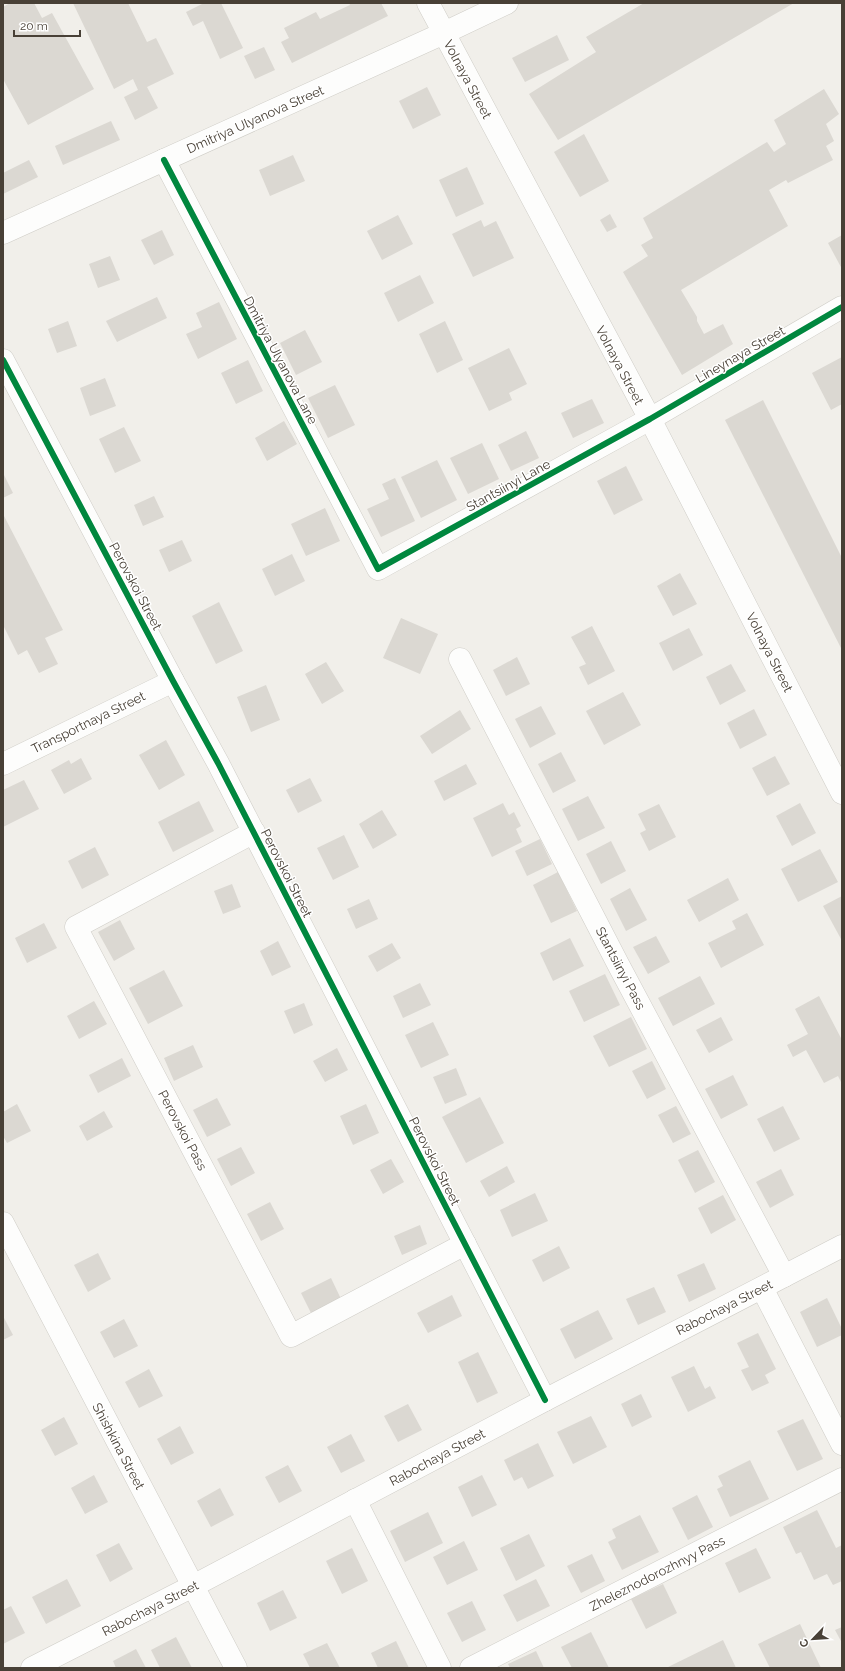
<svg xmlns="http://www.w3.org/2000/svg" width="845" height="1671" viewBox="0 0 845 1671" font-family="Raleway,sans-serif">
	<rect width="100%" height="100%" fill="#f1efea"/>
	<g fill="#dbd8d2">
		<polygon points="10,3 34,3 42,18 52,13 94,89 28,125 3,79 3,7"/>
		<polygon points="73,3 128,3 147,42 156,38 174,74 147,87 158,108 135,120 124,97 138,90 133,79 114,89"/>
		<polygon points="204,3 221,3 243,48 220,59 203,21 193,26 186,12"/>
		<polygon points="349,3 381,3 388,16 292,63 281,42 289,38 284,28 316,12 320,19 350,5"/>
		<polygon points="644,3 794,3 558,140 529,94 596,52 586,37"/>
		<polygon points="557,35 569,60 525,82 512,58"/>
		<polygon points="264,47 275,70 255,79 244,56"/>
		<polygon points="427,87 441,115 413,129 399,101"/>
		<polygon points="824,89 839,114 826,124 834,141 826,146 833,160 788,183 786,180 769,190 788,226 681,290 697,317 697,321 704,334 723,324 733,344 682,375 623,272 648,256 641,245 653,238 643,218 767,142 774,152 786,144 774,120"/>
		<polygon points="111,121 120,140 63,165 55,146"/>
		<polygon points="584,134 609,181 580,197 554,152"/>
		<polygon points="293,155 305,181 270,196 259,170"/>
		<polygon points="29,160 38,177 3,194 3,173"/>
		<polygon points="467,167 484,204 456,217 439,180"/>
		<polygon points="610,214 617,227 607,232 600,220"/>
		<polygon points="398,215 413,244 382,260 367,231"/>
		<polygon points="481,220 484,227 496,221 514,258 473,277 452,234"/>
		<polygon points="162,230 174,255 154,265 141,240"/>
		<polygon points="842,235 842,269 828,243"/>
		<polygon points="110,256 120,280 98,288 89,264"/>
		<polygon points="420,275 434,303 398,322 384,293"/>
		<polygon points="157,297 167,318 117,342 106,321"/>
		<polygon points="219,302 237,339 198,359 186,334 202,327 196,313"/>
		<polygon points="68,321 77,346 57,353 48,329"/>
		<polygon points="445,321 463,360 437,373 419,334"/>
		<polygon points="305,330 322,362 296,375 280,343"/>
		<polygon points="509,348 527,384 509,393 512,400 489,411 468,368"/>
		<polygon points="842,357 842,404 831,410 812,373"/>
		<polygon points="248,360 263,391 236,404 221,373"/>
		<polygon points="105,378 116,406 90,416 80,388"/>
		<polygon points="335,385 355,425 328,438 308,398"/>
		<polygon points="592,399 604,423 573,438 561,413"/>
		<polygon points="763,400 842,558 842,650 725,420"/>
		<polygon points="284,421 297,444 267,461 255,438"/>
		<polygon points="124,427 141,461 115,473 99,439"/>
		<polygon points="526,431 539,458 511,471 498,445"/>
		<polygon points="482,443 499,479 468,494 450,458"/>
		<polygon points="437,460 457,500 421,518 401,477"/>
		<polygon points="626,466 643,500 614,515 597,481"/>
		<polygon points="3,473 13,493 3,498"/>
		<polygon points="395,478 415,521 381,537 367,509 389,499 382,484"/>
		<polygon points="154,496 164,517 143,526 134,505"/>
		<polygon points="325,508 340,541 306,556 291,524"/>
		<polygon points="3,514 63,630 45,638 58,664 39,673 27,650 18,655 3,625"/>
		<polygon points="182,540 192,561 169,572 159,550"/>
		<polygon points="292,554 305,581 275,596 262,569"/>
		<polygon points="680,573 697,604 673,616 657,586"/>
		<polygon points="219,602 243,651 216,664 192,616"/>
		<polygon points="401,618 438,634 420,674 383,658"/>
		<polygon points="592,626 615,671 588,685 579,667 586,664 571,637"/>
		<polygon points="689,628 703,655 673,671 659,643"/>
		<polygon points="517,657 530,684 506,696 493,670"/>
		<polygon points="326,662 344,691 322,704 305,674"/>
		<polygon points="731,664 746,691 720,705 706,677"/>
		<polygon points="266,685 280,720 251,732 237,697"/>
		<polygon points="623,692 641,725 604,745 586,711"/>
		<polygon points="541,706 556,734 530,748 515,719"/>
		<polygon points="754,709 767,735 740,749 727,723"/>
		<polygon points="460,710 471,729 432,754 420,736"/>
		<polygon points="166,740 185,775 159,790 139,755"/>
		<polygon points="561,752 576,781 553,793 538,764"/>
		<polygon points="775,756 790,784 767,796 752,768"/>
		<polygon points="81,758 92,779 64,794 51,770 69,760 71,764"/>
		<polygon points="466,764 477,784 444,801 434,781"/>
		<polygon points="310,778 322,801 298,813 286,790"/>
		<polygon points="24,780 39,809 3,827 3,790"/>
		<polygon points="588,796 605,828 578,841 562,809"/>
		<polygon points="199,801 214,831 173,852 158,822"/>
		<polygon points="503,803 509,815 514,812 521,826 516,829 522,842 492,857 473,818"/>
		<polygon points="800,803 816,833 792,846 776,816"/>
		<polygon points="659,804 676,837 649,851 640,833 646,830 638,814"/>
		<polygon points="382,810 397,835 373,849 359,824"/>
		<polygon points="344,835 359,867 333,880 317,848"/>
		<polygon points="540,839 552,864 527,876 515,851"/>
		<polygon points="611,841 626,871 601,884 586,854"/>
		<polygon points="95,847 109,875 82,889 68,861"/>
		<polygon points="820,849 838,882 798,902 781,869"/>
		<polygon points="558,872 577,911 551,923 533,885"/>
		<polygon points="728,878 739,900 699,922 687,900"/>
		<polygon points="232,884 241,907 223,914 214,891"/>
		<polygon points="630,888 647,920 626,931 610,899"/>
		<polygon points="842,896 842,938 841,939 823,906"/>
		<polygon points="369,899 378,919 356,929 347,909"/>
		<polygon points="747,913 764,945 721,968 708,943 736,929 732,921"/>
		<polygon points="120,920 135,949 114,961 98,932"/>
		<polygon points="44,923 57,948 27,963 15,938"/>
		<polygon points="656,936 670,962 648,974 633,947"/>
		<polygon points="570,938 584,966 553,981 540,953"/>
		<polygon points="278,941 291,967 272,976 260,951"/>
		<polygon points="392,943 401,958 377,972 368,956"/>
		<polygon points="164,970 183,1006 148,1024 129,988"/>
		<polygon points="605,974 620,1005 584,1022 569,991"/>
		<polygon points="700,976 715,1004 673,1026 658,998"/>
		<polygon points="420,983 431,1005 403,1018 393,996"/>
		<polygon points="819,996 842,1040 842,1084 838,1076 824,1083 806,1050 793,1057 787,1045 808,1034 795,1009"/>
		<polygon points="94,1001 107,1024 79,1039 67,1016"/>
		<polygon points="304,1003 313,1025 294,1034 284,1011"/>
		<polygon points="631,1017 647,1049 609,1067 593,1036"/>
		<polygon points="721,1017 733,1040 709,1053 696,1030"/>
		<polygon points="433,1022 449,1055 421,1068 405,1035"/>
		<polygon points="193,1045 203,1067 174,1081 164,1058"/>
		<polygon points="337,1048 348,1070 325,1082 313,1061"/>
		<polygon points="122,1058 131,1076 98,1093 89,1075"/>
		<polygon points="652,1061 666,1089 647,1099 632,1071"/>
		<polygon points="456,1068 467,1095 445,1104 433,1077"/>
		<polygon points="733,1075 748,1105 721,1119 705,1089"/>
		<polygon points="480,1097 504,1143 466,1163 442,1117"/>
		<polygon points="217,1098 231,1125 207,1137 193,1110"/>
		<polygon points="17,1104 31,1131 7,1143 3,1136 3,1112"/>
		<polygon points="366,1104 379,1133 353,1145 340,1116"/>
		<polygon points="676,1106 691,1134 673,1143 658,1115"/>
		<polygon points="783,1106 800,1139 774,1152 757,1119"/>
		<polygon points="104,1111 113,1127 87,1141 79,1126"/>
		<polygon points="241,1147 255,1173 231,1186 217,1159"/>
		<polygon points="698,1150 715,1182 695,1193 678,1160"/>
		<polygon points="391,1159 404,1182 383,1194 370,1170"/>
		<polygon points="507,1166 515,1182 489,1197 480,1181"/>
		<polygon points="781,1169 794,1195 770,1208 756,1182"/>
		<polygon points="535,1193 548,1221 512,1237 500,1210"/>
		<polygon points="723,1195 736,1220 711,1234 698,1208"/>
		<polygon points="270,1202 284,1229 261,1241 247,1214"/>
		<polygon points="420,1225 427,1244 402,1255 394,1236"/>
		<polygon points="559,1246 570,1268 543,1282 532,1260"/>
		<polygon points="98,1253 111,1279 88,1292 74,1265"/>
		<polygon points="704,1263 716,1289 689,1302 677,1275"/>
		<polygon points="331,1278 341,1299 311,1313 301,1293"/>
		<polygon points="654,1287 666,1312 638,1325 626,1299"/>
		<polygon points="452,1295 462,1316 428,1333 417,1313"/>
		<polygon points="827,1298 842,1329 842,1335 817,1347 800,1312"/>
		<polygon points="598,1310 613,1339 575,1359 560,1329"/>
		<polygon points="3,1316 13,1335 3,1340"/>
		<polygon points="124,1319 138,1346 114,1358 100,1332"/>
		<polygon points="758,1333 776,1369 765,1375 769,1383 752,1391 741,1370 749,1367 737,1343"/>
		<polygon points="478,1352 498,1393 477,1403 458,1362"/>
		<polygon points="694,1366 705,1389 710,1386 716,1398 688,1412 671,1377"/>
		<polygon points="149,1369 163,1396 139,1408 125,1382"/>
		<polygon points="641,1394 652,1417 632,1427 621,1404"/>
		<polygon points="408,1404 422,1430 398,1442 384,1416"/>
		<polygon points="591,1416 607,1447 573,1464 557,1432"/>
		<polygon points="64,1417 78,1444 55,1456 41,1430"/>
		<polygon points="803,1419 823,1459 797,1471 777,1431"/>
		<polygon points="180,1426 194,1453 171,1465 157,1439"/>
		<polygon points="351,1434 365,1461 341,1473 327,1447"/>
		<polygon points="538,1443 554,1476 528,1489 522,1477 514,1481 504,1460"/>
		<polygon points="750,1460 769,1499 730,1517 717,1489 723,1486 718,1476"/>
		<polygon points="288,1465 302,1491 279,1503 265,1477"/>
		<polygon points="94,1475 108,1502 85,1514 71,1488"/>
		<polygon points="482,1475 497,1505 472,1517 458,1487"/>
		<polygon points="220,1488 234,1515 211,1527 197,1501"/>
		<polygon points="697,1495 713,1527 688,1540 672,1508"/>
		<polygon points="817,1510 836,1548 842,1545 842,1581 833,1585 827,1574 814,1580 801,1552 796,1554 783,1527"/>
		<polygon points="428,1512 443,1543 405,1562 390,1531"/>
		<polygon points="640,1515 659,1552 622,1570 608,1542 616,1538 612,1529"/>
		<polygon points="529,1534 545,1566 516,1581 500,1548"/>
		<polygon points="464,1541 478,1570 447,1585 433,1557"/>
		<polygon points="119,1543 133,1569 110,1582 96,1555"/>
		<polygon points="352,1548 368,1581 342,1594 326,1561"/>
		<polygon points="756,1548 771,1578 739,1593 725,1563"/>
		<polygon points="592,1554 605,1581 581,1593 567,1566"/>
		<polygon points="67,1579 81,1606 46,1624 32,1597"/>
		<polygon points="536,1579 550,1606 517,1622 503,1595"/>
		<polygon points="663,1584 677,1613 646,1629 631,1599"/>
		<polygon points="283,1590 297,1618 270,1631 257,1603"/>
		<polygon points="472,1601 486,1630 462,1642 447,1613"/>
		<polygon points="11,1606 25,1633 3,1644 3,1610"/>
		<polygon points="800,1624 821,1668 770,1668 758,1644"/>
		<polygon points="842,1627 842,1643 835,1630"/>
		<polygon points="591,1632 609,1668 572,1668 561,1647"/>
		<polygon points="176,1637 192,1668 160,1668 151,1650"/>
		<polygon points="723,1640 736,1668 666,1668"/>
		<polygon points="396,1641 409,1668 378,1668 371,1653"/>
		<polygon points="327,1643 340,1668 310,1668 303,1654"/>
		<polygon points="136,1649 146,1668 116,1668 113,1661"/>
		<polygon points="536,1651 544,1668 510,1668 508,1664"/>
	</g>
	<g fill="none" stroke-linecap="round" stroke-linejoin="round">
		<g stroke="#cfcdc7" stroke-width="23">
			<g id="minor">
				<polyline points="164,160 378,569 650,419 842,307"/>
				<polyline points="3,360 173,681 218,763 545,1400"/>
				<polyline points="460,659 618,964 784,1276"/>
				<polyline points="3,764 173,681"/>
				<polyline points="254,832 76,927 291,1336 465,1244"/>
				<polyline points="3,1223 236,1668"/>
				<polyline points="762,1288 842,1444"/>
				<polyline points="355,1500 440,1668"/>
				<polyline points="32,1668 193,1586 545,1400 842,1246"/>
				<polyline points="471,1668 842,1479"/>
			</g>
		</g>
		<g stroke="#cfcdc7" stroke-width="23">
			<g id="tertiary">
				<polyline points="428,3 650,419 842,793"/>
				<polyline points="3,233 444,33 507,3"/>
			</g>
		</g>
		<use href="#minor" stroke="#fdfdfc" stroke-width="22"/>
		<use href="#tertiary" stroke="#fdfdfc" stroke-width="22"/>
		<g stroke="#fff" stroke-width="8">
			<g id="cycleway">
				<polyline points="164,160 378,569 650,419 842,307"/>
				<polyline points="3,360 173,681 218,763 545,1400"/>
			</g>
		</g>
		<use href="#cycleway" stroke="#00873e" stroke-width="6"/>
	</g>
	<g text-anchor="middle" stroke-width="3" stroke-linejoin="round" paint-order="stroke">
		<g font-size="13" fill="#484036" stroke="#fff">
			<text transform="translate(468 79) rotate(62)" y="5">Volnaya Street</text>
			<text transform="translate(255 119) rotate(-24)" y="5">Dmitriya Ulyanova Street</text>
			<text transform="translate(740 354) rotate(-30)" y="5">Lineynaya Street</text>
			<text transform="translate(281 360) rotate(62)" y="5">Dmitriya Ulyanova Lane</text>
			<text transform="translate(620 365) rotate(62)" y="5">Volnaya Street</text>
			<text transform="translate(508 485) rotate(-29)" y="5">Stantsiinyi Lane</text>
			<text transform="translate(136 586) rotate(62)" y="5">Perovskoi Street</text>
			<text transform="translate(770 652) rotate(63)" y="5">Volnaya Street</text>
			<text transform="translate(88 722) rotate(-26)" y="5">Transportnaya Street</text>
			<text transform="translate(287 873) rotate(63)" y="5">Perovskoi Street</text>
			<text transform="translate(621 968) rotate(62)" y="5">Stantsiinyi Pass</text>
			<text transform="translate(183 1130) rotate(62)" y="5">Perovskoi Pass</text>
			<text transform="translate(435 1161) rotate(63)" y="5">Perovskoi Street</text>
			<text transform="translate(724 1307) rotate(-27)" y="5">Rabochaya Street</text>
			<text transform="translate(119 1446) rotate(62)" y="5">Shishkina Street</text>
			<text transform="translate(437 1457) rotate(-28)" y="5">Rabochaya Street</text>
			<text transform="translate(657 1573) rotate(-27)" y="5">Zheleznodorozhnyy Pass</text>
			<text transform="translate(150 1608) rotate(-27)" y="5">Rabochaya Street</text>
		</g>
	</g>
	<rect width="845" height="1671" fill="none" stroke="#484036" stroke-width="8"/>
	<g transform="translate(813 1639) rotate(245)" stroke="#ffffff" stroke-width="3" paint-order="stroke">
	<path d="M0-3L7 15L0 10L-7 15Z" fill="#484036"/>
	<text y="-6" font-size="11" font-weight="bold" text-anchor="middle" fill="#484036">С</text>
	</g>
	<path d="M14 30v6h66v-6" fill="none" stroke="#484036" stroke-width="2"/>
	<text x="20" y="30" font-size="12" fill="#484036" stroke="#ffffff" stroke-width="3" paint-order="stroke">20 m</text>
</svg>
